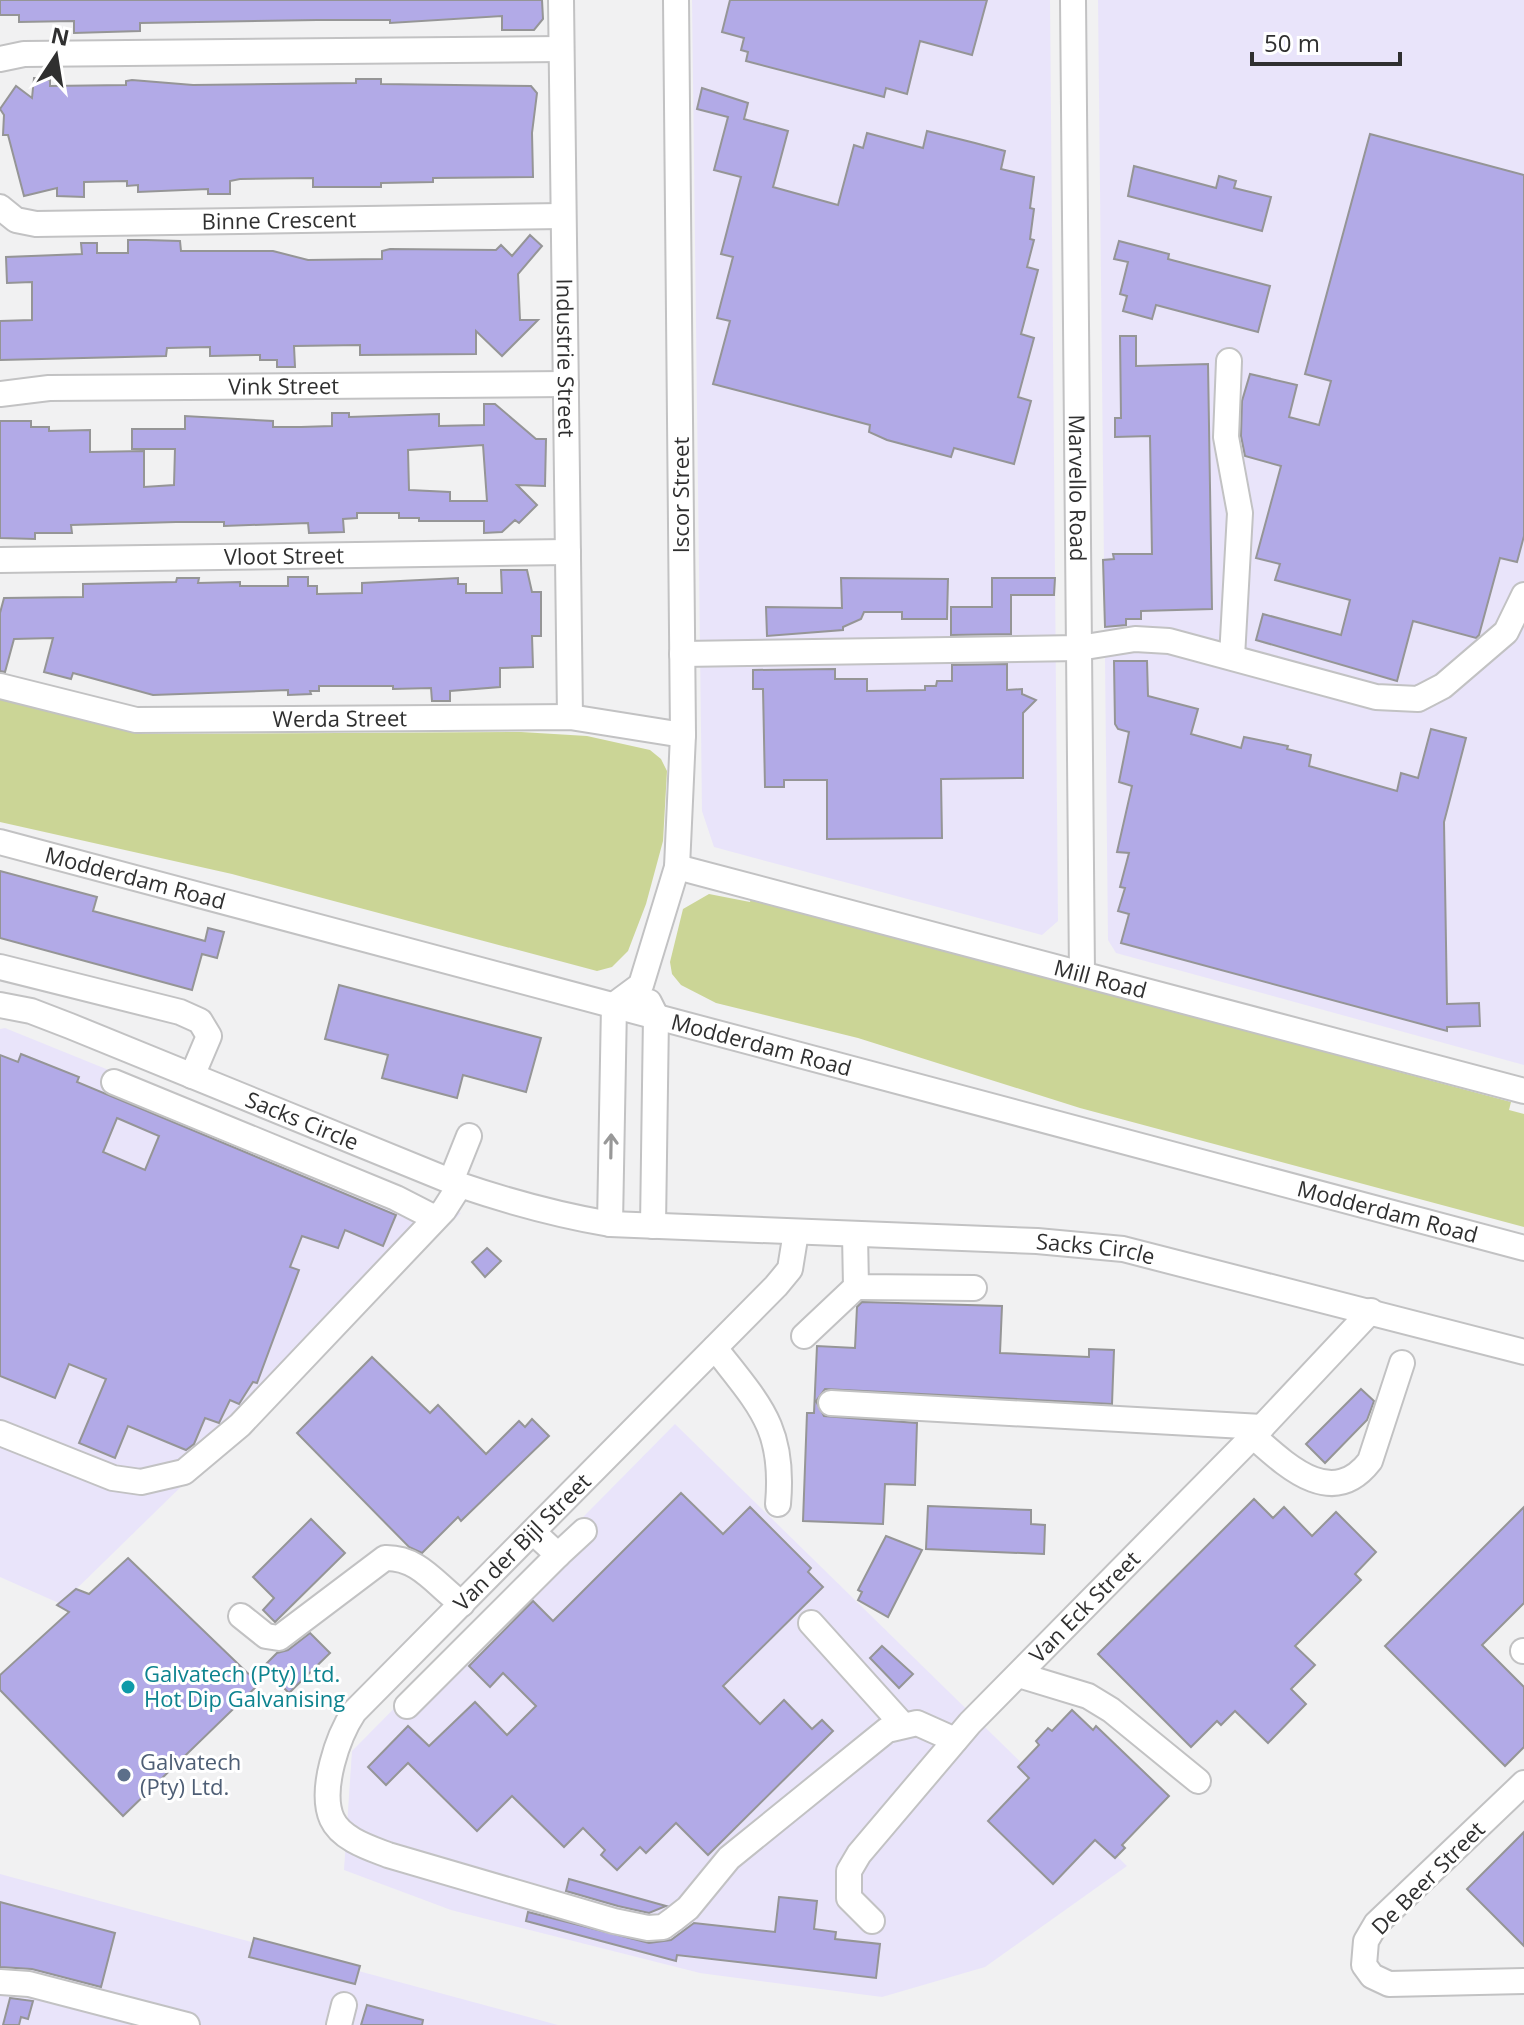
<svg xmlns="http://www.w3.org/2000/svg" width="1524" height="2025" viewBox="0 0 1524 2025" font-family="'Open Sans',sans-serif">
	<rect width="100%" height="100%" fill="#f1f1f2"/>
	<g fill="#e9e4fa">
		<polygon points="692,0 1050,0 1058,921 1042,935 714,847 702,811"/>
		<polygon points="1098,0 1524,0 1524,1065 1116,953 1108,940"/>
		<polygon points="5,1028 461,1213 61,1604 0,1577 0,1029"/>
		<polygon points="675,1424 1127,1866 985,1967 882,1997 700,1973 451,1910 344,1870 352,1751"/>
		<polygon points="0,1874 558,2025 0,2025"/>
	</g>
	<g fill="#cbd596">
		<polygon points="0,698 142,734 521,732 587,736 650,750 661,759 667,771 663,841 646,904 628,951 612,967 597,971 232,874 0,822"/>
		<polygon points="709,894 750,902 751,898 1511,1102 1509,1110 1524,1114 1524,1227 1080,1108 858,1038 716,1003 681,985 672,974 670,962 683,909"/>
	</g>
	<g fill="#b2aae7" stroke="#959596" stroke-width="2" fill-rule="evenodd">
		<polygon points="0,0 542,0 543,19 534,30 502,30 502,16 390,23 390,20 317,20 140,23 140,31 74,33 74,21 19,22 19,15 0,15"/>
		<polygon points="730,0 987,0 972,55 920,41 907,94 886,88 884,97 746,61 748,52 741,50 744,38 722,32"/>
		<polygon points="34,78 50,80 50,86 126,85 126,81 132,80 193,85 356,83 356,79 381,79 381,84 531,86 537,93 532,133 533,177 433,178 433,182 381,183 381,187 313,187 313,178 240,179 230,181 230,194 208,194 208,189 138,192 138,185 127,186 127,181 84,182 84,197 57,196 57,188 24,196 8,135 3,135 4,115 0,109 16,86 32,98"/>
		<polygon points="702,88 748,103 744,119 788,131 773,187 838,205 854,145 863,148 867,133 923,148 927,131 975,143 1005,151 1001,169 1034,177 1030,208 1034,209 1030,239 1034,240 1027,267 1038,270 1021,334 1034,338 1018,397 1031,401 1014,464 954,448 951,457 887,440 869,432 870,425 713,384 730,321 717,318 733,257 721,254 741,177 714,170 728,117 697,109"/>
		<polygon points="1370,134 1524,175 1524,536 1517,562 1500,558 1479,635 1476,638 1413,621 1397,681 1256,640 1263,614 1341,635 1350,600 1275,580 1280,564 1256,558 1281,466 1245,456 1241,436 1242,401 1250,374 1297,385 1289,417 1319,425 1331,381 1305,374"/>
		<polygon points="1134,166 1216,188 1219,176 1236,181 1234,188 1271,197 1262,231 1128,196"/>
		<polygon points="530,235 542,246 518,274 520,320 538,320 502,356 476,331 476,354 360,355 360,345 294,346 295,367 277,367 277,360 260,360 260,355 210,356 210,347 167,348 166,356 0,360 0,321 32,320 32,282 7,283 6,257 82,254 81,243 97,243 97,253 128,253 128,240 146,240 180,241 181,251 273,251 308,260 382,259 382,251 390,249 496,250 501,245 512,256"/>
		<polygon points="1119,241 1169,254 1168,259 1270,286 1258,332 1156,305 1152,319 1123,311 1127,296 1120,294 1128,262 1114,259"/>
		<polygon points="1120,336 1136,336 1136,366 1208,364 1212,609 1141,611 1141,619 1126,619 1126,625 1105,627 1103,560 1114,559 1113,554 1152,554 1150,436 1115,437 1115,418 1121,418"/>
		<path d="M484,404H495L536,439H546L545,486L517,485L537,505L519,523L515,520L502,532L484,533V521H419V518H399V513H357V518L343,519L344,532L309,533L308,523L224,526V522H176L71,525L72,533H35V539L0,538V421H31V427H49V431L90,430V452L144,451V487L174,485L175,449H132V429H185V416L273,421V427H301L332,426V413H349V417L439,414V426L484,425ZM483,445L487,501H450V492L409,490L408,450Z"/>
		<polygon points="501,570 527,570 532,592 541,592 541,636 532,636 533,667 500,668 500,687 450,691 450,701 432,701 431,688 393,689 393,686 319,686 319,691 310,691 311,694 288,695 288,690 153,695 73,673 71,679 44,672 53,638 14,639 5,672 0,671 0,613 4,598 83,597 83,584 176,582 177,578 199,578 198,583 240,582 240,586 288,586 288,577 308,577 308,586 317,586 317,594 362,593 362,583 458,578 458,584 466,584 466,593 502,593"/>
		<polygon points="841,578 948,579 947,619 902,619 902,612 864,612 861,619 843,627 843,630 767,636 766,607 842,608"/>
		<polygon points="992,578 1055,578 1054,595 1011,595 1011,634 951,635 951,607 992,607"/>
		<polygon points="1114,661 1147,661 1148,696 1198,709 1191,734 1241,748 1244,737 1288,746 1287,749 1311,755 1309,766 1397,791 1401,773 1418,778 1431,729 1466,738 1444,822 1447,1004 1479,1003 1480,1026 1447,1027 1447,1031 1121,943 1129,914 1118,911 1125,888 1120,887 1129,853 1117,852 1132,786 1119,782 1129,732 1118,729 1115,724"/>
		<polygon points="1007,664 1007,690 1022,689 1022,694 1036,700 1023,713 1023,778 941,779 942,838 827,839 827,780 784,780 784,787 765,787 763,689 753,689 753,670 835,669 835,679 867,679 867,691 925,690 925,686 936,686 937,681 952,681 952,665"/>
		<polygon points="0,871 97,897 93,911 205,941 208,928 224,932 217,958 202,954 192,990 0,938"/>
		<polygon points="339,985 541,1038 526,1092 463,1075 457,1098 382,1078 388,1055 325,1039"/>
		<path d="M21,1054L79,1077L77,1082L396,1215L383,1246L345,1230L338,1248L302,1236L290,1267L299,1270L257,1383L253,1382L239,1404L230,1400L219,1423L205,1418L194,1444L186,1450L128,1426L115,1458L79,1443L106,1379L69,1364L55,1398L0,1376V1055L18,1062ZM117,1118L159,1136L145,1170L103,1152Z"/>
		<polygon points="487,1248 501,1261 485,1277 472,1262"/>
		<polygon points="862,1302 1002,1306 1000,1353 1089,1357 1089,1349 1114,1350 1112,1404 825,1389 816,1401 824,1416 917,1423 915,1485 885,1484 883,1524 803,1521 807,1413 814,1413 817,1346 855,1348 857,1307"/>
		<polygon points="372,1357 430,1413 438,1405 486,1454 519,1421 525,1427 532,1419 549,1436 461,1521 458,1517 422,1553 409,1547 297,1433"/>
		<polygon points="1361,1389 1374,1401 1367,1420 1325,1463 1306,1444"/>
		<polygon points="681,1493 723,1534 750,1507 811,1568 808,1572 823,1587 723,1686 760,1724 784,1700 812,1729 822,1720 833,1731 708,1855 676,1823 646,1853 640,1847 617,1870 601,1855 605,1850 583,1828 564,1847 512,1796 477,1831 408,1763 386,1785 368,1767 408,1726 429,1746 475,1702 507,1735 536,1706 503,1673 490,1687 469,1666 533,1601 553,1621"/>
		<polygon points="1254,1499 1273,1518 1284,1507 1312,1536 1336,1512 1376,1552 1355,1574 1361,1580 1295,1646 1315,1665 1291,1689 1306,1704 1268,1743 1235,1711 1221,1725 1217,1721 1191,1747 1098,1654"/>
		<polygon points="928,1506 1031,1510 1031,1524 1045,1525 1044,1554 926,1549"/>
		<polygon points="1524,1507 1524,1603 1482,1645 1524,1687 1524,1747 1505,1766 1385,1646"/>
		<polygon points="311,1519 345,1553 275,1622 263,1610 274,1598 253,1577"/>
		<polygon points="886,1536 922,1550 888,1617 858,1600 862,1592 858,1590"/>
		<polygon points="128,1558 259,1684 123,1816 0,1690 0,1675 69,1612 57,1605 76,1589 89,1594"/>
		<polygon points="310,1633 330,1653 289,1693 263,1667 277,1653 288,1650"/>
		<polygon points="882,1646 913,1674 899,1688 870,1658"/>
		<polygon points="1072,1710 1093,1730 1096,1726 1169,1796 1122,1845 1125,1848 1115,1858 1095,1840 1053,1884 988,1821 1029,1778 1018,1767 1039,1745 1036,1741 1048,1728 1052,1731"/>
		<polygon points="1524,1832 1524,1946 1467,1889"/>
		<polygon points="569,1879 587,1884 666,1906 649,1913 618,1906 566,1891"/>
		<polygon points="779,1897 817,1901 814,1929 836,1932 835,1939 880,1944 876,1978 677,1955 676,1961 526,1921 528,1912 649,1943 671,1940 694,1923 775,1932"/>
		<polygon points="0,1902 115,1933 101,1987 32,1969 0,1967"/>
		<polygon points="254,1938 360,1966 355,1984 249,1957"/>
		<polygon points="10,1998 33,2001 28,2019 21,2017 19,2025 3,2025"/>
		<polygon points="367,2005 423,2020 422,2025 361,2025"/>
	</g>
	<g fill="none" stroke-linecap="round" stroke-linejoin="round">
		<g stroke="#c2c2c3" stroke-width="28">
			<g id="minor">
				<path id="s1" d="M561,0L570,717"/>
				<path id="s2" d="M1073,0L1082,974"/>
				<polyline points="0,59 24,54 561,49"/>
				<path id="s3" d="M0,207L16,220L36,224L562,216"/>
				<polyline points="1229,361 1226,437 1240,513 1232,657"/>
				<path id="s4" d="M0,394L49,388L566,384"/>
				<path id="s5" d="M0,560L568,552"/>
				<polyline points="682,654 1079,648 1135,639 1169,641 1376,697 1418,699 1443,686 1506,632 1524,595"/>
				<path id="s6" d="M0,686L136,720L570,717L683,735"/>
				<path id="s7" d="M0,842L1524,1248"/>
				<path id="s8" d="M677,867L1524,1091"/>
				<polyline points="0,967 180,1012 200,1021 209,1036 192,1076"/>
				<polyline points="649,1002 656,1016 653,1226"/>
				<path id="s9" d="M0,1005L31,1011L70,1026L460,1185C510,1202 558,1215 610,1224L1037,1241L1123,1249L1524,1352"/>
				<polyline points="614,1005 641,985 677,867 683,735 676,0"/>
				<polyline points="114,1082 396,1198 435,1218"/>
				<polyline points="451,1181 469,1136"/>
				<polyline points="610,1224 614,1005"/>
				<path d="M796,1232L790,1269L776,1286L354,1712C338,1736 319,1790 332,1819C341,1839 370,1848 388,1855L614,1921L648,1928L663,1927L674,1919L688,1908L729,1858L887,1730L917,1723L955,1740"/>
				<polyline points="855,1234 856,1287 974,1288"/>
				<polyline points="804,1336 856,1287"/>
				<path d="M715,1348C759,1405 785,1427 778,1504"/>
				<polyline points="831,1403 1262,1427"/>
				<polyline points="0,1433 113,1478 141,1482 184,1472 240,1425 444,1210 460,1185"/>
				<path d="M1253,1436C1287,1466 1332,1510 1370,1461L1402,1363"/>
				<polyline points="558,1555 584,1531"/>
				<path d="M241,1616L266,1636L279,1638L385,1558C419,1557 436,1585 462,1604"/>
				<polyline points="811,1623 902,1724"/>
				<polyline points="1523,1651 1524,1651"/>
				<polyline points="1019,1675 1088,1696 1111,1710 1198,1781"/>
				<polyline points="407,1706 558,1555 533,1532"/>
				<polyline points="1524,1783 1376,1924 1366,1941 1364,1965 1372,1976 1389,1984 1524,1981"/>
				<path id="s10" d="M872,1921L849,1898V1871L859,1854L970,1723L1262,1427L1371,1311"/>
				<polyline points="0,1982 29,1984 187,2025"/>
				<polyline points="339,2025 344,2005"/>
			</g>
		</g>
		<use href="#minor" stroke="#fff" stroke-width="24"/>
	</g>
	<defs><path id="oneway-shaft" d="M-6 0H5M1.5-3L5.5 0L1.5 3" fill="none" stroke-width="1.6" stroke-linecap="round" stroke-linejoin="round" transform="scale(2)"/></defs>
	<use stroke="#989898" href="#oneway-shaft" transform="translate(611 1146) rotate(-89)"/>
	<circle fill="#0f9aa8" stroke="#fff" stroke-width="3" cx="128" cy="1687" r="8"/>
	<circle fill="#5c6f8a" stroke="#fff" stroke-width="3" cx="124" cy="1775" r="8"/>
	<g text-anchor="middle" stroke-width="6" stroke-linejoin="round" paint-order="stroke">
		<g font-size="22" fill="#303030" stroke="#fff">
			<text dy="8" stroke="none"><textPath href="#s3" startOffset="284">Binne Crescent</textPath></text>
			<text dy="8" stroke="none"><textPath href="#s1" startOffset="358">Industrie Street</textPath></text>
			<text dy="8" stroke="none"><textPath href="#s4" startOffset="284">Vink Street</textPath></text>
			<text dy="8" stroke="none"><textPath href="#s2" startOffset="488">Marvello Road</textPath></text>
			<text transform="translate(681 495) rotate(-90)" y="8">Iscor Street</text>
			<text dy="8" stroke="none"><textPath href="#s5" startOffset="284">Vloot Street</textPath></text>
			<text dy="8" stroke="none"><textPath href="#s6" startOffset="344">Werda Street</textPath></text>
			<text dy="8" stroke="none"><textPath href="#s7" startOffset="140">Modderdam Road</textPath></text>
			<text dy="8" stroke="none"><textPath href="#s8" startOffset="438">Mill Road</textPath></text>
			<text dy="8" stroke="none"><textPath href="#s7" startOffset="788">Modderdam Road</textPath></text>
			<text dy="8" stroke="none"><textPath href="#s9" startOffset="324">Sacks Circle</textPath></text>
			<text dy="8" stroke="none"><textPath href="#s7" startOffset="1436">Modderdam Road</textPath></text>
			<text dy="8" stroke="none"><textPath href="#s9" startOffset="1136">Sacks Circle</textPath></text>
			<text transform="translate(522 1542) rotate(-45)" y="8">Van der Bijl Street</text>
			<text dy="8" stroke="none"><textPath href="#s10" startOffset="414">Van Eck Street</textPath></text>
			<text transform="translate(1428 1878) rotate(-45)" y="8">De Beer Street</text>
		</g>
		<g font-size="22" fill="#0d838f" stroke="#fff" text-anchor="start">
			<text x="144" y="1682">Galvatech (Pty) Ltd.<tspan x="144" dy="25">Hot Dip Galvanising</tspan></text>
		</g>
		<g font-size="22" fill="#4e5e75" stroke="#fff" text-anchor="start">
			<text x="140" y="1770">Galvatech<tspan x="140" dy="25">(Pty) Ltd.</tspan></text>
		</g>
	</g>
	<g transform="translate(56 56) rotate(12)" stroke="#ffffff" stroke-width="6" paint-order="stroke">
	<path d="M0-6L14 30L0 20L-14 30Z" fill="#303030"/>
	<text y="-12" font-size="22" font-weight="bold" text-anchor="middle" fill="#303030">N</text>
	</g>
	<path d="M1252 52v12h148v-12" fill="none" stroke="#303030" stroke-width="4"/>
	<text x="1264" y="52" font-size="24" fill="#303030" stroke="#ffffff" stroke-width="6" paint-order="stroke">50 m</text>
</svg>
